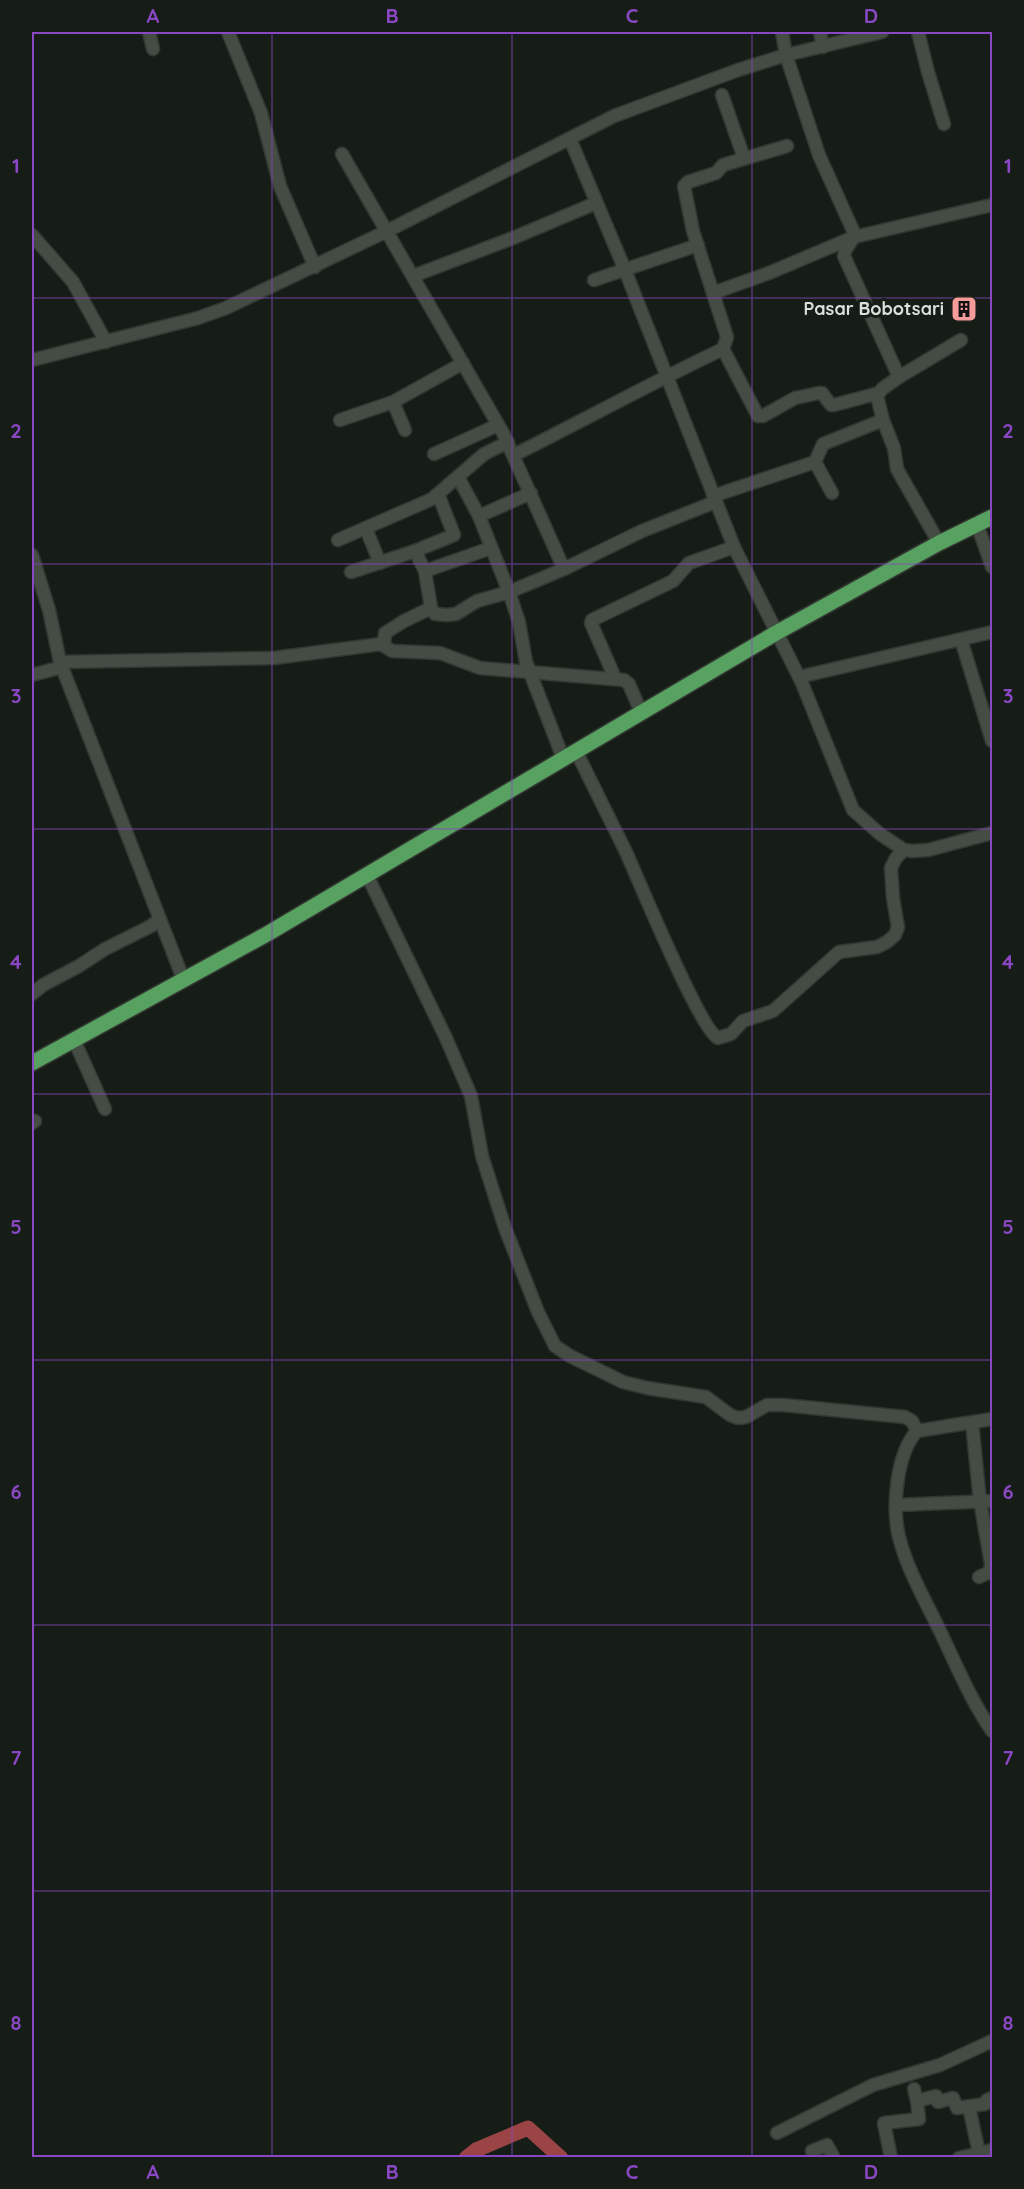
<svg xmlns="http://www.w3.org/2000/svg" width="1024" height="2189" viewBox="0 0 1024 2189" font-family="Quicksand,sans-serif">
	<rect width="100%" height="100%" fill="#161d16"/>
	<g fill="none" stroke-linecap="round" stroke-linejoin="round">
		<polyline stroke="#9a4446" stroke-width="15" points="466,2158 476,2150 528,2128 561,2158"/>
		<g stroke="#333733" stroke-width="15">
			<g id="minor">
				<polyline points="149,32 153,49"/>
				<polyline points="228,32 261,113 280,186 315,267"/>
				<polyline points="782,32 786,55 819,155 855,235 845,251 844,256 899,377 882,389 877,396 883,420 894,448 897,469 939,543"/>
				<polyline points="820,32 823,47"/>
				<polyline points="918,32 928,72 944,124"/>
				<polyline points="722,95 744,158"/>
				<polyline points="570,139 625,270 734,547 802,683 853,810 880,834 904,850 912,851 928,850 992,833"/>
				<polyline points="342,154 503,433 564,569"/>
				<polyline points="32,235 73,282 106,342"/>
				<polyline points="413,276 513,238 596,203"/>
				<polyline points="594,280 698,245"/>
				<polyline points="713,293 769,273 854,237 992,205"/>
				<polyline points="723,349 758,416 763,416 795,398 819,393 822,393 831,405 834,405 879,393"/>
				<polyline points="32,360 198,318 226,308 387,231 614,116 738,70 786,55 882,32"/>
				<polyline points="899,377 961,340"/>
				<polyline points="393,402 405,430"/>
				<polyline points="340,420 393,402 463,363"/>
				<polyline points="434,454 498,425"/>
				<path d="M514,455C584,420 653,382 723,349L727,337L693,231L684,186L688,182L716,173L723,165L787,146"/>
				<polyline points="815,462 832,493"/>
				<polyline points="458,477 479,516"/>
				<polyline points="713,496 815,462 823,444 883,420"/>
				<polyline points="977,524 992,567"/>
				<polyline points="366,529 380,563"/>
				<polyline points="338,540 432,499 484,454 508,442"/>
				<polyline points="415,551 454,535 438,494"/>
				<polyline points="32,555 49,610 60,662 184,981"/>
				<polyline points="425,571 491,548"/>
				<polyline points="351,572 415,551 425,571 431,608 435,614 447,615 456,614 477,601 509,592 479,516 531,493"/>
				<polyline points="384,646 385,633 404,621 431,608"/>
				<polyline points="963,646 992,741"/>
				<polyline points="60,662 274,658 381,644 392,651 440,653 480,668 624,680 629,684 641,712"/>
				<polyline points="32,675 62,667"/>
				<polyline points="799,677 992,632"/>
				<polyline points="615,678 591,623 592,620 673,581 689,563 734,547"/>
				<path d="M576,751C592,784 609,817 625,850C638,878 700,1030 718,1038L731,1034L743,1021L773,1011L839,952L877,947L887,942L895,935L898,927L893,898L891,868L896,858L904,850"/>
				<polyline points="563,758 526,662 519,622 509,592 564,569 642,531 715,502"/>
				<polyline points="367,875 446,1038 471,1096 482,1156 505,1228 538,1312 555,1346 570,1356 623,1382 647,1388 706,1397 730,1415 738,1418 746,1417 767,1405 783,1405 905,1417 912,1421 917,1431"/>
				<polyline points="32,994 43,985 79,966 105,949 151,926 160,919"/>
				<polyline points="74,1040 105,1109"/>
				<polyline points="32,1123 35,1121"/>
				<path d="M992,1419L917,1431C896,1454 892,1508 899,1537C907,1569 925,1600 939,1629C956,1664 970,1699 992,1731"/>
				<polyline points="972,1423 980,1501 991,1564 990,1572 979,1577"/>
				<polyline points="897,1505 992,1501"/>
				<polyline points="914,2089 917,2101"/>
				<polyline points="969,2107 979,2153"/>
				<polyline points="777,2133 873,2085 940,2065 992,2041"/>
				<polyline points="812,2151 827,2145 834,2158"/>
				<polyline points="891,2158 884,2123 919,2119 917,2101 936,2096 938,2102 953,2098 957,2108 985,2104 987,2100 992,2098"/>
				<polyline points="959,2158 992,2150"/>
			</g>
		</g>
		<g stroke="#333733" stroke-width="18">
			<polyline id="major" points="32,1063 267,934 776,633 939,543 992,517"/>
		</g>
		<use href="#minor" stroke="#444c44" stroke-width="12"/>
		<use href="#major" stroke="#57a260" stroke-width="15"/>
	</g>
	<path fill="none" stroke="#8947c3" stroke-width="1.5" stroke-opacity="0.55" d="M272,32V2158M512,32V2158M752,32V2158M32,298H992M32,564H992M32,829H992M32,1094H992M32,1360H992M32,1625H992M32,1891H992"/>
	<defs>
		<g id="building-square" transform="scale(1.35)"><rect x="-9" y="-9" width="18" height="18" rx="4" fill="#f59b9a" stroke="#161d16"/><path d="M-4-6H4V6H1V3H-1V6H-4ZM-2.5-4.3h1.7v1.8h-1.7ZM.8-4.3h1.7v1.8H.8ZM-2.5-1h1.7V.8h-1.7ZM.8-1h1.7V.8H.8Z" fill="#111"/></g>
	</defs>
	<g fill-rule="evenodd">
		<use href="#building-square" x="964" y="309"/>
	</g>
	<g text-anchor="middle" stroke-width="6" stroke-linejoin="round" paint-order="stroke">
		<g font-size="18" font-weight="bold" fill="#dbe0db" stroke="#161d16" text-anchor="end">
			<text x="944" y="315">Pasar Bobotsari</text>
		</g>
	</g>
	<rect width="1024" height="2189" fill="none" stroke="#161d16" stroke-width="66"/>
	<rect x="33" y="33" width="958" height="2123" fill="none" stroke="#8947c3" stroke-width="2"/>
	<g font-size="20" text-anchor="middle" font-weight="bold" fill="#8947c3">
		<text x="153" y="23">A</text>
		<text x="392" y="23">B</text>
		<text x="632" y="23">C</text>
		<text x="871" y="23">D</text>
		<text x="16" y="173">1</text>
		<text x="1008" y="173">1</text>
		<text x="16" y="438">2</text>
		<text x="1008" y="438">2</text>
		<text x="16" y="703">3</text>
		<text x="1008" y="703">3</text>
		<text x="16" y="969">4</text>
		<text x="1008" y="969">4</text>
		<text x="16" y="1234">5</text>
		<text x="1008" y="1234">5</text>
		<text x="16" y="1499">6</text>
		<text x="1008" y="1499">6</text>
		<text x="16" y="1765">7</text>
		<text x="1008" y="1765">7</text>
		<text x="16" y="2030">8</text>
		<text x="1008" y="2030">8</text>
		<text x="153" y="2179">A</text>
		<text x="392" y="2179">B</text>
		<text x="632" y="2179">C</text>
		<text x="871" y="2179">D</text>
	</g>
</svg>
